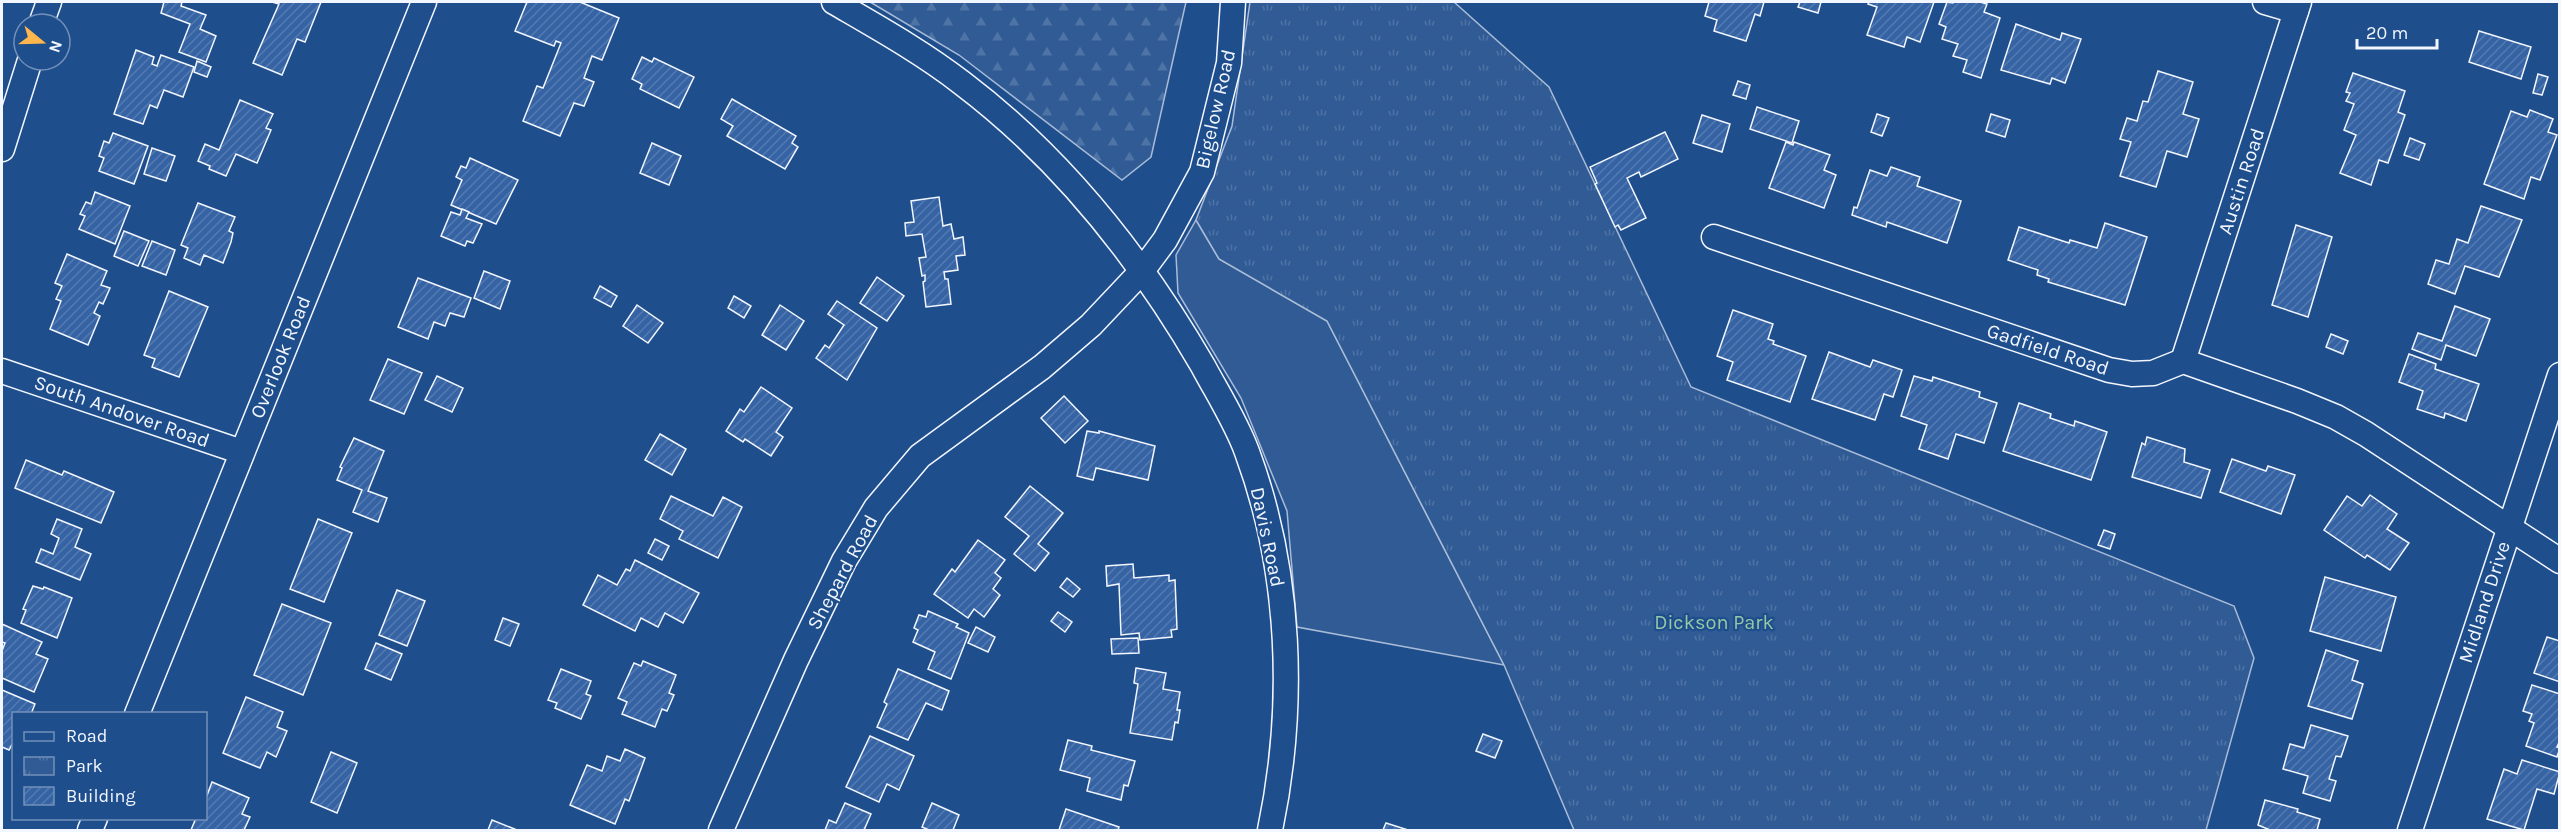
<svg xmlns="http://www.w3.org/2000/svg" width="2561" height="832" viewBox="0 0 2561 832" font-family="Karla,sans-serif">
	<defs>
		<pattern id="forest-firs" width="22" height="20" patternUnits="userSpaceOnUse" patternTransform="scale(1.5)"><rect width="22" height="20" fill="#305b95"/><path d="M5 1l3.5 6h-7zM16 11l3.5 6h-7z" fill="#4e73a5"/></pattern>
		<pattern id="park-tufts" width="24" height="20" patternUnits="userSpaceOnUse" patternTransform="scale(1.5)"><rect width="24" height="20" fill="#305b95"/><path d="M3 7l-1-3M5 7V3M7 7l1-3M15 17l-1-3M17 17v-4M19 17l1-3" fill="none" stroke="#4e73a5"/></pattern>
		<pattern id="building-hatch" width="6" height="6" patternUnits="userSpaceOnUse" patternTransform="scale(1.5)"><rect width="6" height="6" fill="#3563a3"/><path d="M-1 1l2-2M0 6l6-6M5 7l2-2" fill="none" stroke="#537ab1"/></pattern>
	</defs>
	<rect width="100%" height="100%" fill="#1f4e8c"/>
	<polygon fill="#305b95" stroke="#a8bbd7" stroke-width="1.5" points="1196,220 1219,259 1327,321 1504,665 1297,627 1287,511 1241,398 1178,293 1176,255"/>
	<polygon fill="url(#forest-firs)" stroke="#a8bbd7" stroke-width="1.5" points="870,2 1186,2 1151,157 1122,180 959,55"/>
	<polygon fill="url(#park-tufts)" stroke="#a8bbd7" stroke-width="1.5" points="1250,2 1454,2 1549,87 1691,387 2234,606 2254,658 2206,830 1574,830 1504,665 1327,321 1219,259 1196,220 1232,126"/>
	<g fill="url(#building-hatch)" stroke="#f2f6ff" stroke-width="1.5">
		<polygon points="162,2 182,2 181,6 206,15 200,29 216,36 206,62 179,52 190,24 161,13 164,2"/>
		<polygon points="272,2 321,2 305,42 297,39 282,75 253,63 279,4"/>
		<polygon points="527,2 580,2 619,18 602,60 592,56 584,78 594,82 584,106 574,103 560,136 523,121 537,86 543,88 561,43 556,41 554,46 515,31"/>
		<polygon points="1709,2 1764,2 1760,16 1755,14 1746,41 1714,31 1717,20 1705,16"/>
		<polygon points="1800,2 1821,2 1818,13 1798,7"/>
		<polygon points="1869,2 1934,2 1920,42 1907,37 1904,47 1867,35 1877,7 1868,4"/>
		<polygon points="1947,2 1953,3 1954,2 1980,2 1987,4 1984,12 2000,18 1981,78 1963,72 1967,60 1953,56 1958,44 1942,39 1946,27 1939,24"/>
		<polygon points="2016,24 2060,40 2062,33 2081,39 2065,83 2052,78 2050,84 2001,70"/>
		<polygon points="2479,31 2531,47 2521,79 2469,62"/>
		<polygon points="136,50 154,57 152,64 157,66 161,55 194,67 183,97 164,90 157,108 150,105 143,124 114,114"/>
		<polygon points="642,57 652,62 654,58 694,77 679,108 640,89 642,84 632,79"/>
		<polygon points="197,61 211,67 207,77 194,72"/>
		<polygon points="2158,71 2193,82 2183,114 2199,119 2187,157 2167,151 2156,187 2120,176 2131,142 2120,139 2127,118 2137,121 2143,101 2148,102"/>
		<polygon points="2353,73 2405,91 2398,112 2405,115 2388,163 2379,160 2371,185 2340,173 2356,135 2344,130 2354,104 2346,101 2350,93 2346,92"/>
		<polygon points="2538,74 2548,77 2542,95 2533,93"/>
		<polygon points="1738,81 1750,85 1746,99 1733,95"/>
		<polygon points="732,99 796,136 792,143 798,147 785,169 727,136 733,126 721,119"/>
		<polygon points="240,100 273,114 266,128 271,130 257,163 236,154 226,176 209,169 210,166 198,161 205,144 219,150"/>
		<polygon points="1757,107 1799,121 1792,143 1750,129"/>
		<polygon points="2530,110 2553,119 2548,132 2557,135 2540,180 2531,177 2524,199 2484,184 2511,111 2527,117"/>
		<polygon points="1877,114 1889,118 1882,136 1871,132"/>
		<polygon points="1991,114 2010,120 2005,137 1986,131"/>
		<polygon points="1702,115 1730,124 1722,152 1693,143"/>
		<polygon points="1665,132 1678,159 1641,177 1639,172 1627,178 1646,218 1621,230 1618,225 1615,227 1595,184 1597,183 1590,167"/>
		<polygon points="113,133 148,146 134,184 99,171 104,158 99,156 104,141 109,143"/>
		<polygon points="2410,138 2425,144 2419,160 2404,155"/>
		<polygon points="1786,142 1793,145 1794,142 1830,155 1824,170 1836,175 1824,208 1769,188"/>
		<polygon points="652,143 681,156 669,185 640,173"/>
		<polygon points="152,148 175,156 166,181 144,174"/>
		<polygon points="470,158 518,180 496,224 451,205 462,180 456,177 461,166 466,168"/>
		<polygon points="1891,167 1920,177 1917,186 1961,201 1947,243 1887,222 1886,227 1852,215 1854,207 1857,208 1870,170 1887,176"/>
		<polygon points="95,192 130,206 115,244 79,229 85,216 80,214 86,202 91,204"/>
		<polygon points="939,197 943,226 951,224 954,239 963,237 965,255 956,256 958,270 944,272 945,279 948,279 951,304 926,307 923,282 925,281 925,275 922,276 919,258 926,257 922,234 906,236 905,223 914,222 911,201"/>
		<polygon points="198,203 235,217 229,231 233,233 231,242 223,263 204,255 200,265 184,258 188,248 181,245"/>
		<polygon points="2481,206 2522,220 2499,277 2465,266 2455,294 2428,284 2436,260 2449,264 2457,239 2468,243"/>
		<polygon points="462,209 469,212 466,218 482,224 473,243 467,241 465,246 441,236 451,212 460,215"/>
		<polygon points="2105,223 2147,237 2125,305 2048,282 2049,279 2037,275 2038,270 2008,260 2019,227 2069,243 2070,240 2097,248"/>
		<polygon points="2296,225 2332,237 2308,317 2272,305"/>
		<polygon points="124,231 149,241 138,266 114,256"/>
		<polygon points="152,241 175,250 166,275 142,266"/>
		<polygon points="67,254 107,271 101,285 110,288 103,304 99,302 94,313 100,316 88,345 50,329 61,301 56,299 62,286 55,283"/>
		<polygon points="484,271 510,281 500,309 474,298"/>
		<polygon points="877,277 904,296 887,321 860,303"/>
		<polygon points="418,278 471,298 464,317 450,313 445,326 434,322 428,339 398,327"/>
		<polygon points="600,286 617,296 611,307 594,298"/>
		<polygon points="169,291 208,307 179,377 152,367 155,359 144,355"/>
		<polygon points="734,296 751,306 744,318 728,308"/>
		<polygon points="837,301 877,328 847,380 816,358 825,345 829,348 844,325 828,314"/>
		<polygon points="637,305 663,323 648,343 623,326"/>
		<polygon points="780,305 804,321 786,350 762,335"/>
		<polygon points="2455,306 2490,319 2476,356 2446,345 2441,360 2412,349 2418,333 2442,341"/>
		<polygon points="1733,310 1773,324 1768,339 1774,341 1773,344 1806,356 1790,402 1727,380 1733,362 1717,356"/>
		<polygon points="2331,334 2348,341 2343,354 2326,347"/>
		<polygon points="1829,352 1870,367 1873,360 1902,370 1893,397 1884,394 1875,420 1812,399"/>
		<polygon points="2409,354 2436,364 2435,369 2479,384 2466,421 2445,413 2444,418 2417,409 2423,391 2399,382"/>
		<polygon points="388,359 422,373 404,414 370,400"/>
		<polygon points="437,376 463,388 452,412 425,400"/>
		<polygon points="1914,376 1932,381 1933,377 1980,392 1979,397 1997,403 1984,443 1956,434 1948,459 1919,449 1927,425 1901,416"/>
		<polygon points="761,387 792,408 776,432 783,437 771,456 745,439 743,442 726,431 740,409 744,412"/>
		<polygon points="1064,396 1088,421 1065,443 1041,418"/>
		<polygon points="2019,403 2051,414 2050,418 2074,426 2075,421 2107,432 2091,480 2003,451"/>
		<polygon points="1087,431 1099,433 1099,431 1155,446 1148,480 1096,468 1093,480 1077,476"/>
		<polygon points="660,434 686,449 672,475 645,460"/>
		<polygon points="2147,437 2185,449 2184,462 2210,470 2201,498 2132,477 2142,443 2145,445"/>
		<polygon points="354,438 384,451 368,491 387,498 378,522 353,512 362,490 337,480 342,468 340,467"/>
		<polygon points="2232,459 2266,471 2268,466 2295,475 2281,514 2220,492"/>
		<polygon points="26,460 62,475 64,471 114,492 101,523 15,488"/>
		<polygon points="1030,486 1063,513 1038,544 1049,553 1035,571 1014,554 1029,536 1005,517"/>
		<polygon points="2370,495 2397,514 2387,529 2409,543 2390,570 2367,555 2365,558 2324,530 2347,496 2362,506"/>
		<polygon points="671,496 713,516 723,497 742,507 718,558 679,539 683,531 660,519"/>
		<polygon points="57,519 82,529 75,547 91,554 80,580 36,562 41,549 53,554 59,538 51,534"/>
		<polygon points="318,519 352,533 324,602 290,589"/>
		<polygon points="2104,530 2115,534 2110,549 2098,545"/>
		<polygon points="655,539 669,546 662,560 648,553"/>
		<polygon points="978,540 1005,560 995,573 1001,578 993,589 1000,595 984,617 974,609 968,618 934,594 952,569 955,572"/>
		<polygon points="635,560 699,593 683,623 665,613 658,627 641,618 635,631 583,605 598,575 617,585 626,569 630,571"/>
		<polygon points="1133,564 1134,578 1169,575 1169,581 1175,580 1177,629 1171,630 1172,637 1140,640 1139,633 1121,635 1119,584 1107,586 1106,566"/>
		<polygon points="2325,577 2396,597 2381,651 2310,631"/>
		<polygon points="1067,578 1080,589 1073,597 1060,587"/>
		<polygon points="33,586 43,589 44,587 72,598 57,638 21,623 26,610 23,609"/>
		<polygon points="397,590 425,601 407,646 379,635"/>
		<polygon points="282,604 331,623 303,695 254,675"/>
		<polygon points="928,611 958,624 956,627 969,633 951,679 928,669 935,652 913,642 918,630 914,628 919,615 926,617"/>
		<polygon points="1058,612 1072,622 1065,632 1051,621"/>
		<polygon points="503,618 519,624 510,646 495,640"/>
		<polygon points="2,624 42,642 36,654 48,659 34,692 2,678 2,651 5,643 2,642"/>
		<polygon points="976,627 995,637 988,652 968,643"/>
		<polygon points="2547,637 2560,641 2560,682 2534,673"/>
		<polygon points="1138,638 1139,653 1112,654 1111,639"/>
		<polygon points="376,643 402,654 391,680 365,669"/>
		<polygon points="2326,650 2358,661 2352,680 2363,684 2352,719 2308,706"/>
		<polygon points="643,661 676,675 669,693 674,695 667,711 662,709 655,727 622,714 627,702 618,698 634,663 641,666"/>
		<polygon points="1136,668 1166,673 1163,689 1180,692 1177,710 1180,710 1178,723 1175,722 1172,740 1130,733 1138,684 1134,683"/>
		<polygon points="561,669 591,681 586,694 591,696 581,719 555,708 557,703 548,700"/>
		<polygon points="898,669 949,691 942,710 926,703 908,740 877,727 887,704 884,702"/>
		<polygon points="2532,685 2560,694 2560,740 2557,747 2560,748 2557,757 2526,746 2534,723 2529,721 2532,714 2523,711"/>
		<polygon points="2,690 35,704 31,714 14,714 14,741 9,750 2,747"/>
		<polygon points="246,697 283,712 277,727 287,731 276,757 267,752 260,768 223,753"/>
		<polygon points="2311,725 2348,736 2341,757 2336,756 2329,779 2336,781 2330,801 2303,793 2308,776 2283,769 2290,744 2304,748"/>
		<polygon points="1483,734 1502,741 1495,758 1476,751"/>
		<polygon points="870,736 914,756 899,790 887,784 879,802 846,787"/>
		<polygon points="1068,740 1092,746 1091,750 1135,761 1128,786 1124,785 1121,800 1087,791 1090,778 1060,770"/>
		<polygon points="625,749 645,758 629,801 625,799 615,824 570,805 587,765 602,771 607,756 620,761"/>
		<polygon points="331,752 357,763 337,813 311,802"/>
		<polygon points="2522,760 2560,772 2554,794 2537,789 2524,830 2487,819 2504,769 2517,774"/>
		<polygon points="212,782 249,798 242,814 250,817 244,830 191,830 196,818 206,818 206,798"/>
		<polygon points="2265,800 2298,809 2297,812 2320,819 2317,830 2270,830 2258,825"/>
		<polygon points="845,803 871,814 864,830 825,830 829,820 836,823"/>
		<polygon points="932,803 959,815 953,830 929,830 922,827"/>
		<polygon points="1066,809 1119,827 1118,830 1059,830"/>
		<polygon points="492,820 517,830 488,830"/>
		<polygon points="1386,823 1408,830 1383,830"/>
	</g>
	<g fill="none" stroke-linecap="round" stroke-linejoin="round">
		<g stroke="#f2f6ff" stroke-width="27">
			<g id="minor">
				<path d="M834,2C877,27 922,52 962,83C1061,158 1141,259 1203,366C1218,394 1236,422 1247,452C1291,571 1296,706 1270,830"/>
				<polyline points="2265,2 2296,11"/>
				<polyline points="41,24 49,2"/>
				<polyline points="2,149 30,60"/>
				<polyline points="1714,237 2109,370 2132,374 2153,373 2183,361 2297,401 2336,417 2366,434 2560,561"/>
				<polyline points="2183,361 2299,2"/>
				<polyline points="2,371 242,452"/>
				<polyline points="137,714 424,2"/>
				<polyline points="90,830 95,818"/>
				<polyline points="721,830 796,660 844,561 876,508 920,456 1042,367 1091,325 1142,271 1165,240 1202,172 1229,63 1233,2"/>
				<polyline points="2410,830 2560,375"/>
			</g>
		</g>
		<use href="#minor" stroke="#1f4e8c" stroke-width="24"/>
	</g>
	<g text-anchor="middle" stroke-width="4.5" stroke-linejoin="round" paint-order="stroke">
		<g font-size="20" fill="#f2f6ff" stroke="#1f4e8c">
			<text transform="translate(1215 109) rotate(-77)" y="7">Bigelow Road</text>
			<text transform="translate(2241 181) rotate(-72)" y="7">Austin Road</text>
			<text transform="translate(2048 349) rotate(18)" y="7">Gadfield Road</text>
			<text transform="translate(280 357) rotate(-68)" y="7">Overlook Road</text>
			<text transform="translate(122 411) rotate(19)" y="7">South Andover Road</text>
			<text transform="translate(1268 537) rotate(78)" y="7">Davis Road</text>
			<text transform="translate(842 572) rotate(-62)" y="7">Shepard Road</text>
			<text transform="translate(2484 602) rotate(-72)" y="7">Midland Drive</text>
		</g>
		<g font-size="20" fill="#97c8a6" stroke="#1f4e8c">
			<text x="1714" y="629">Dickson Park</text>
		</g>
	</g>
	<rect width="2561" height="832" fill="none" stroke="#f2f6ff" stroke-width="6"/>
	<rect x="12" y="712" width="195" height="108" fill="#1f4e8c" stroke="#7391ba" stroke-width="1.5"/>
	<rect x="24" y="732" width="30" height="9" fill="#1f4e8c" stroke="#7391ba" stroke-width="1.5"/>
	<text x="66" y="742" font-size="18" fill="#f2f6ff">Road</text>
	<rect x="24" y="757" width="30" height="18" fill="url(#park-tufts)" stroke="#7391ba" stroke-width="1.5"/>
	<text x="66" y="772" font-size="18" fill="#f2f6ff">Park</text>
	<rect x="24" y="787" width="30" height="18" fill="url(#building-hatch)" stroke="#7391ba" stroke-width="1.5"/>
	<text x="66" y="802" font-size="18" fill="#f2f6ff">Building</text>
	<g transform="translate(42 42) rotate(109)"><circle r="28" fill="#1f4e8c" stroke="#7391ba" stroke-width="1.5"/>
	<path d="M0-4.5L10 22L0 15L-10 22Z" fill="#ffb74d"/>
	<text y="-9" font-size="16" font-weight="bold" text-anchor="middle" fill="#f2f6ff">N</text>
	</g>
	<path d="M2357 39v9h80v-9" fill="none" stroke="#f2f6ff" stroke-width="3"/>
	<text x="2366" y="39" font-size="18" fill="#f2f6ff" stroke="#1f4e8c" stroke-width="4.5" paint-order="stroke">20 m</text>
</svg>
